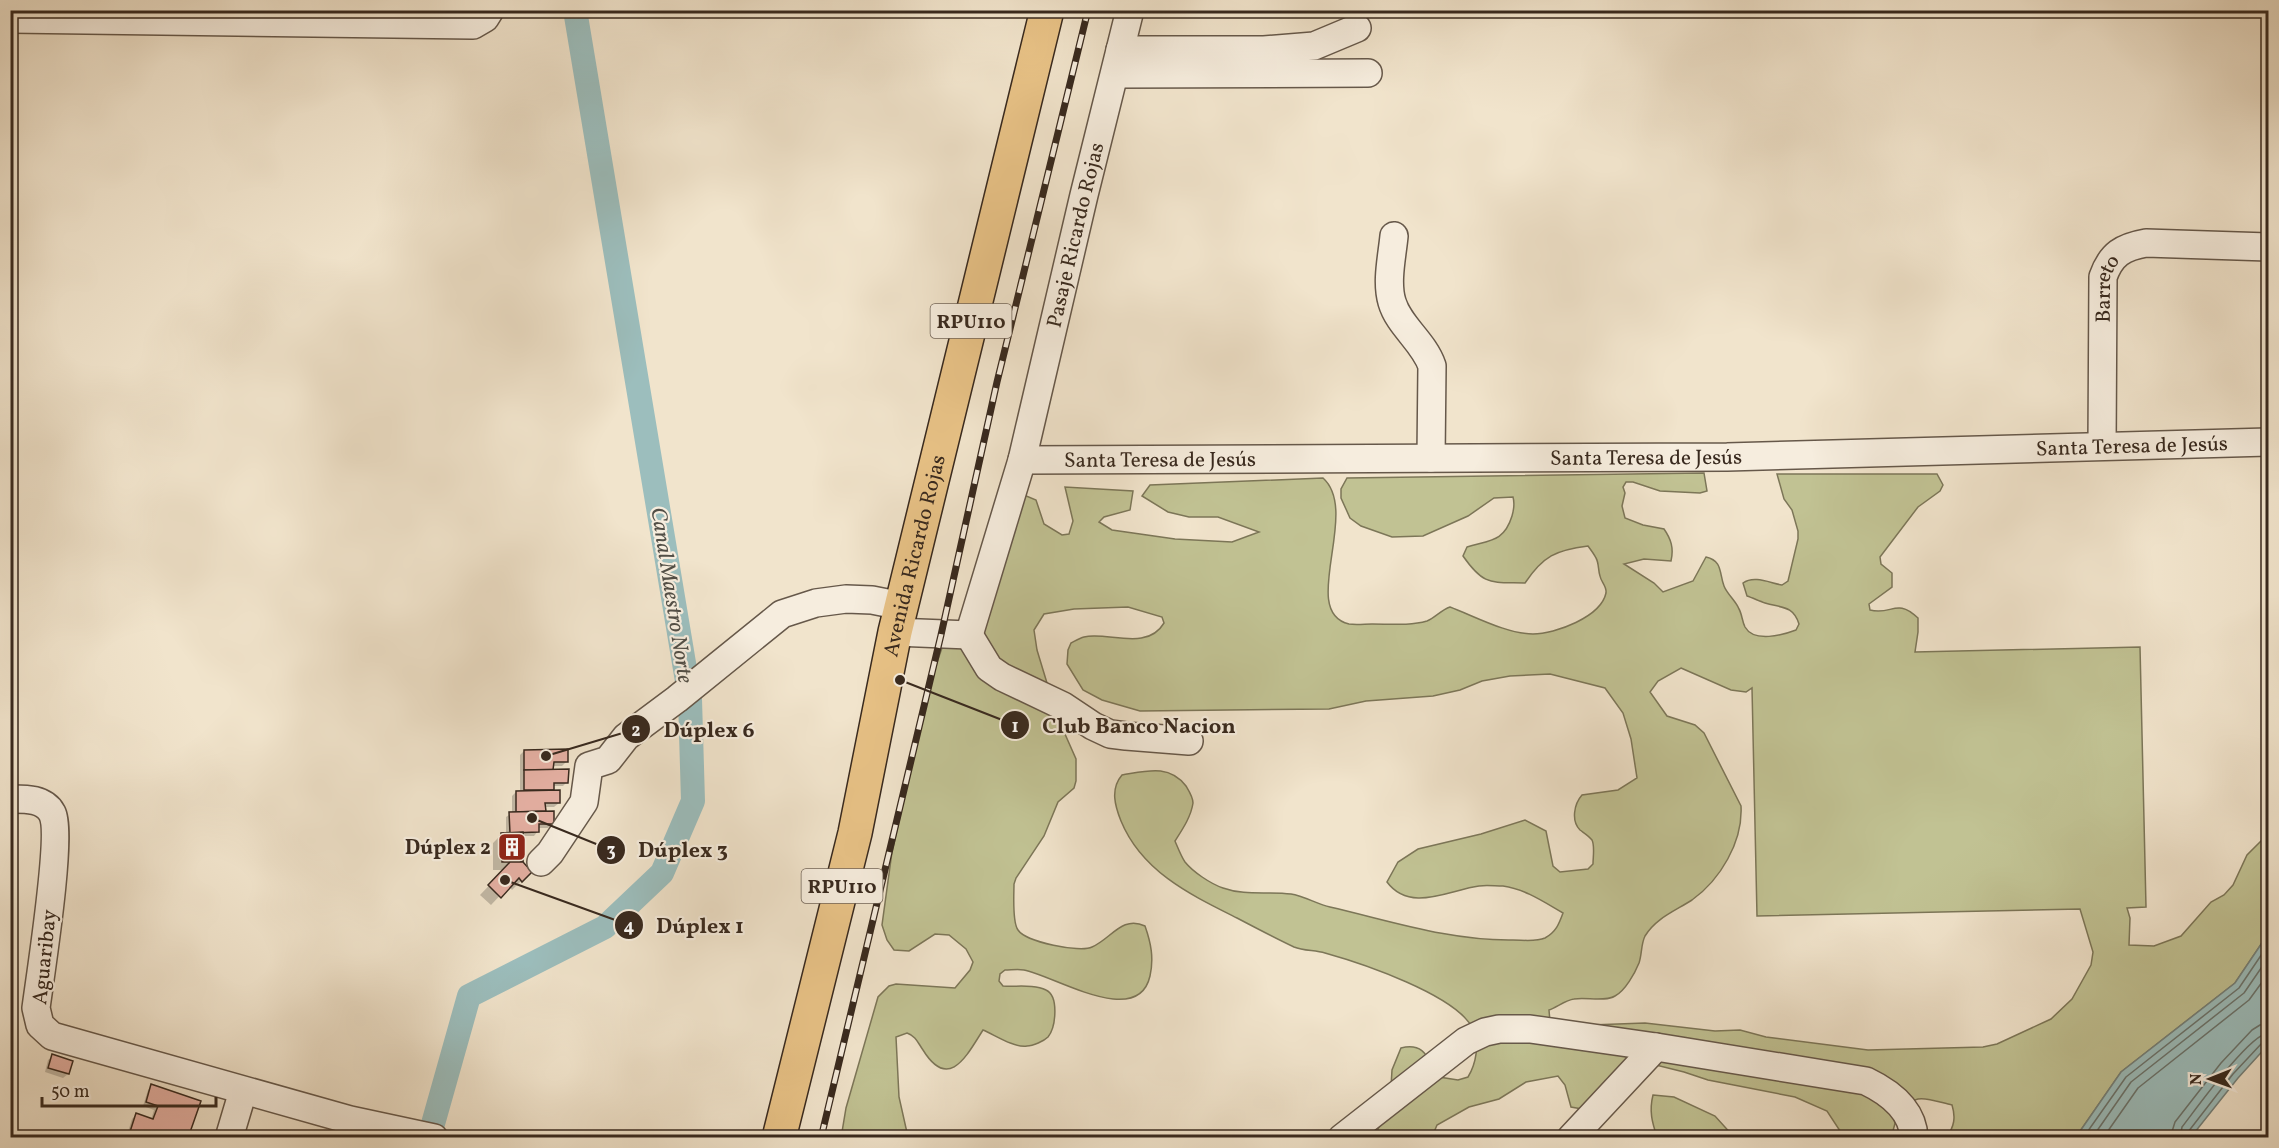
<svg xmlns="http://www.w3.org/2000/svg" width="2279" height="1148" viewBox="0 0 2279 1148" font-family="Vollkorn,serif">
	<rect width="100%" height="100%" fill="#f1e4cc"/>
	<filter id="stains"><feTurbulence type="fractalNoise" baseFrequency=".00333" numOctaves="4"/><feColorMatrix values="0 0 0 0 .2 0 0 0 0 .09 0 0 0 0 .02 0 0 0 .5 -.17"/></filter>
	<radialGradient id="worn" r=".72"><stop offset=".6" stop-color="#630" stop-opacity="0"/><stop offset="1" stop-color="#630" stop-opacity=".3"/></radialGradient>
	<g fill="#c1c293" stroke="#7c7658" stroke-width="1.5" fill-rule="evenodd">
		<path d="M1704,473L1707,491L1700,493L1660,491L1633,482H1626L1623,487L1625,493L1622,506L1625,518L1643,525L1664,529C1671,539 1674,548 1671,561L1644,559L1624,564L1654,583L1663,592L1693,581L1706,557C1723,561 1719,573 1724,586C1727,594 1736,601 1739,609C1742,614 1742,621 1745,627C1754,643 1783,635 1796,630L1799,624C1793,605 1781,608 1765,603C1759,601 1753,598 1747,596L1743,583C1754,575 1770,583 1782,585L1788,581L1798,539V531L1792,510L1784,499L1777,474H1937L1943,485L1940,491L1918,507L1880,557L1881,564L1892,573V587L1869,604L1870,610C1892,616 1896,597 1918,618V632L1915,652L2140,647L2146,907L2127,908L2130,918L2129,945L2154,946L2181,936L2211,902L2224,895L2233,885L2247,855L2268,834V934L2235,983L2121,1072L2076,1137H1947C1954,1126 1956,1118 1952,1105C1942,1103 1927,1097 1918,1099C1900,1103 1894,1123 1892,1137H1844L1827,1111L1795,1097L1708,1080L1684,1072L1648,1063L1582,1109L1571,1107L1565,1085L1558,1076L1526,1082L1499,1099L1469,1107L1437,1125L1432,1137H1375L1384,1114L1390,1104L1392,1070L1401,1048C1425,1042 1428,1059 1439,1077L1458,1080L1468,1077C1476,1064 1480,1043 1473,1029C1457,995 1361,963 1325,953C1315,950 1304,951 1294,947C1275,938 1256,928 1237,918C1191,895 1142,872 1121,821C1115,806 1110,789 1122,775C1147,771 1169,764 1186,786C1189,791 1193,797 1193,803C1191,817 1182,830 1175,841C1178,848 1181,856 1185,862C1193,872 1211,884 1223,888C1245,896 1268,891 1291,894C1304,896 1317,904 1330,907C1391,921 1450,941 1513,940C1523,940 1536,942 1545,938C1556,932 1559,924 1563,913C1544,902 1525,889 1503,886C1495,886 1486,885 1479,886C1449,890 1410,913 1387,882L1398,862L1418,849L1481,834L1525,820L1546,831L1553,866L1560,872L1588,869L1593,864C1593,857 1595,846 1592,840C1589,836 1584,833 1580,830C1571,821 1574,804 1582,795L1618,790L1637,778L1631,739L1623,713L1605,688L1550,674L1510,676L1482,681L1460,690L1433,696L1366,701L1329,709L1140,711L1102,700L1083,690L1067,664L1068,650L1071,643C1075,641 1080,638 1084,637C1107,631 1147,652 1164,623L1162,617L1128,607L1074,609L1044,614L1034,630L1037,650L1057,716L1076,759V781L1074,788L1058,802L1044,836L1016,878L1014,884C1014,894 1012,922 1018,930C1026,942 1080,953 1092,947C1111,939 1122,915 1145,926C1151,943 1154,958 1150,976C1138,1029 1055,976 1024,970C1018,969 1011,970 1005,970L1000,974L999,981L1003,986C1016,987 1034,984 1046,990C1059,996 1056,1027 1048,1037C1044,1041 1033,1046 1027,1046C1014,1048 995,1035 983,1030C967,1055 949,1092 923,1050C918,1043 916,1036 907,1033L896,1037L899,1097L908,1137L841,1138L846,1108L878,997L889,986L896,984L955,988L970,970L973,962L966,949L949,935L935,934L909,951L894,950L887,940L882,925L892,852L930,683L945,639L976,635L1024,495L1036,500L1044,524L1062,535L1069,534L1073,521L1065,487L1133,491L1130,510L1104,517L1099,522L1112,530L1175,539L1232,542L1259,532L1218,517H1189L1168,512L1142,496L1150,485L1323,478C1361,512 1298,612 1349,624C1356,625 1365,624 1372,624C1390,624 1410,626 1427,621C1435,618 1441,610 1450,607C1474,616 1507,634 1533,634C1555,634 1601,617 1606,593C1607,586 1601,582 1600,576C1598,570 1599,563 1596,558C1594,554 1591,550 1588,546C1556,550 1543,556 1525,583C1490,582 1484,586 1463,556L1467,547C1490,540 1504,542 1512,516C1514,509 1515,504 1513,497L1494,498L1468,516L1423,536L1392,537L1361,526L1350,518L1341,498V489L1347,478ZM1681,668L1731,690L1746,692L1752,688L1757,916L2080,909L2093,952L2091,965L2072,999L2051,1019L1997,1044L1983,1047L1868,1050L1766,1037L1740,1030L1715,1031L1645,1023L1563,1026L1550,1022L1549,1010C1557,1007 1566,1000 1574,999C1586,997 1605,1002 1615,996C1625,991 1635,973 1639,963C1642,954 1641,944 1645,936C1656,918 1675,911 1692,900C1720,880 1743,842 1741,806L1704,733L1695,725L1667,716L1650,692L1658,681Z"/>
		<path d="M1653,1095L1674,1097L1715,1116L1734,1137H1657C1652,1122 1649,1111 1653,1095Z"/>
	</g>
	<polygon fill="#9cbebd" stroke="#74827d" stroke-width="1.5" points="2268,934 2268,1045 2238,1078 2191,1137 2076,1137 2121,1072 2235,983"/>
	<g fill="#0003">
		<polygon points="524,751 567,761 562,766 552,766 552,771 567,782 563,786 552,786 552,791 559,803 554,807 544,807 544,813 552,824 548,828 538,828 538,831 534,836 521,836 522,862 530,872 512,890 509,886 491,905 480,895 504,870 493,870 493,843 502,834 506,834 506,817 512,813 512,796 516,792 520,792 520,755"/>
		<polygon points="53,1056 68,1074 63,1078 45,1072 48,1060"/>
		<polygon points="152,1086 187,1138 126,1138 132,1119 136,1115 151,1120 154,1110 143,1106 148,1090"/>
	</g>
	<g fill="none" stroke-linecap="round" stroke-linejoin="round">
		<g stroke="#6a746e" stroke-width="1.5">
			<polyline points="2083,1138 2126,1077 2239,988 2268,945"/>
			<polyline points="2092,1138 2131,1082 2244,993 2268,958"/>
			<polyline points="2103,1138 2138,1088 2249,1000 2268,974"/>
			<polyline points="2170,1138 2175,1122 2221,1063 2252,1030 2260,1025 2268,1024"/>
			<path d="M2180,1138L2182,1127C2196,1109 2249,1035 2268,1033"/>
			<polyline points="2187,1138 2188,1132 2233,1074 2262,1043 2268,1041"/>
		</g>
		<polyline stroke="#9cbebd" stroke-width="24" points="429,1138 469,996 605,927 662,873 693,801 690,699 575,10"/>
	</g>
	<g fill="#e4afa2" stroke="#38291e" stroke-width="1.5">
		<polygon points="568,749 568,762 554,762 553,770 524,770 524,750"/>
		<polygon points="569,769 568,783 554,783 554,790 524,790 524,770"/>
		<polygon points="560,790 560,803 545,803 546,811 516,812 516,791"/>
		<polygon points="554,811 554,824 539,824 539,832 510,833 509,812"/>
		<polygon points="523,832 523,862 502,862 501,833"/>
		<polygon points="510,862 523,862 532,872 522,882 519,878 501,898 488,885"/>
		<polygon points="52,1054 73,1061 69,1074 48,1068"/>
		<polygon points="151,1084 201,1101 188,1138 128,1138 136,1113 153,1119 158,1106 146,1102"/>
	</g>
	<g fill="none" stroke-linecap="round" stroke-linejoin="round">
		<g stroke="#66584a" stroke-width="30">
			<g id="minor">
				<polyline points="10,19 473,25 485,18 490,10"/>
				<polyline points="1120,50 1264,50 1314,46 1357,28"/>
				<polyline points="1115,74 1368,73"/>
				<path d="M1394,236C1392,257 1386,282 1392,302C1399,326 1424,342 1432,366L1431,458"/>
				<path id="s1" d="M2102,446L2103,277C2111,254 2123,247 2146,243L2268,247"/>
				<path id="s2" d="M1022,460L1727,457L2268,442"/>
				<path id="s3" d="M895,632L969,635L1022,460L1084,195L1130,10"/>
				<polyline points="969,635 989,668 1002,677 1063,706 1093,726 1110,734 1126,736 1189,741"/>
				<path d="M10,799C24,799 44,798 52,813C63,833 40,977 36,1008L40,1025L52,1036L350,1120L434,1138"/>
				<polyline points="541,862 550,853 584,802 589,766 608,760 626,737 677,699 782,614 816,603 846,599 872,600 902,606"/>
				<path d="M1656,1047L1866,1081C1889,1092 1913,1109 1914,1138"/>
				<polyline points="229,1138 243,1091"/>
				<polyline points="1342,1138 1466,1041 1485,1032 1499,1029 1530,1029 1656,1047 1571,1138"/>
			</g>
		</g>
		<g stroke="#38291e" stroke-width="36">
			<g id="major">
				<path id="s4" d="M779,1138L855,833L895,632L1047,10"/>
			</g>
		</g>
		<use href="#minor" stroke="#f6edde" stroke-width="27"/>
		<use href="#major" stroke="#e8c286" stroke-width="33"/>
		<g stroke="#38291e" stroke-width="7">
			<polyline id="rail" points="821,1138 941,635 997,382 1088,10"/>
		</g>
		<use href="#rail" stroke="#f6edde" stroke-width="4.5" stroke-dasharray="14" stroke-linecap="butt"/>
	</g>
	<defs>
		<g id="building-square" transform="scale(1.5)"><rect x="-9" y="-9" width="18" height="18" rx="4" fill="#8f2418" stroke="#f6edde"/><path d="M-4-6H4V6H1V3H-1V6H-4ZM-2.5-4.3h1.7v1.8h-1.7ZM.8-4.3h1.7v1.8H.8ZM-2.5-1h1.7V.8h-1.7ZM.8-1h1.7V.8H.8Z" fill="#fff"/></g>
	</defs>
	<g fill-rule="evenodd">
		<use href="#building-square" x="512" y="847"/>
	</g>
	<g text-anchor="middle" stroke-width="4.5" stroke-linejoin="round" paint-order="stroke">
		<g fill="#f6edde" stroke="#716458" stroke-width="1.5">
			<rect x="930.5" y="304" width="81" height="34" rx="4.5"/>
			<rect x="801.5" y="869" width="81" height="34" rx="4.5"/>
		</g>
		<g font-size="20" font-weight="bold" fill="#38291e">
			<text x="971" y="328">RPU110</text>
			<text x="842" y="893">RPU110</text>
		</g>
		<g font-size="21" fill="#38291e" stroke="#f6edde">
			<text dy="7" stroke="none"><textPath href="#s3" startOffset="488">Pasaje Ricardo Rojas</textPath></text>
			<text dy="7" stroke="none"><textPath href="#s1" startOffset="158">Barreto</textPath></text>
			<text dy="7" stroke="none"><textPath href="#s2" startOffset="1110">Santa Teresa de Jesús</textPath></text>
			<text dy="7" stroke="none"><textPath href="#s2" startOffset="624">Santa Teresa de Jesús</textPath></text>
			<text dy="7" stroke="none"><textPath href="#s2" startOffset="138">Santa Teresa de Jesús</textPath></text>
			<text dy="7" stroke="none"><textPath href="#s4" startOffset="598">Avenida Ricardo Rojas</textPath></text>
			<text transform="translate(44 957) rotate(-84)" y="7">Aguaribay</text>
		</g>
		<g font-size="21" font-weight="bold" fill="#38291e" stroke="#f6edde" text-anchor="end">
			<text x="491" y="854">Dúplex 2</text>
		</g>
		<g font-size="22" font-style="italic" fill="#514e46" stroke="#f6edde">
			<text transform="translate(673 595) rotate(81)" y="8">Canal Maestro Norte</text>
		</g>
	</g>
	<path fill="none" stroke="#38291e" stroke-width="2" d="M900 680L1015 725M546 756L636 729M532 818L611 850M505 880L629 925"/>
	<g fill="#38291e" stroke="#f6edde" stroke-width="2">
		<circle cx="900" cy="680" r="6"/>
		<circle cx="546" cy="756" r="6"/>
		<circle cx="532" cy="818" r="6"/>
		<circle cx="505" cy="880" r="6"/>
		<circle cx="1015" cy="725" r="15"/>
		<circle cx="636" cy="729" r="15"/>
		<circle cx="611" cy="850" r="15"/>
		<circle cx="629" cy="925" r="15"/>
	</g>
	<g font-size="18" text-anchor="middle" font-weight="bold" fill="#fff">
		<text x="1015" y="732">1</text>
		<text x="636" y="736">2</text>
		<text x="611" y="856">3</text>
		<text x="629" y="932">4</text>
	</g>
	<g font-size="22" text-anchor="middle" font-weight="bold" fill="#38291e" stroke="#f6edde" stroke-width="4.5" stroke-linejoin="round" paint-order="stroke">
		<text x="1139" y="733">Club Banco Nacion</text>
		<text x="709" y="737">Dúplex 6</text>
		<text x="683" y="857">Dúplex 3</text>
		<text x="700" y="933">Dúplex 1</text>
	</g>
	<rect width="2279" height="1148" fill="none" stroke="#f1e4cc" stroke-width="36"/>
	<rect x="12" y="12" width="2255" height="1124" fill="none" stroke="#38291e" stroke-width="3"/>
	<rect x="18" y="18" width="2243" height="1112" fill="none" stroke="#38291e" stroke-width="1.5"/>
	<g transform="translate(2210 1079) rotate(269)" stroke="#f6edde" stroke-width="4.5" paint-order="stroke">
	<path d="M0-4.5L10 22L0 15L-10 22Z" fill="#38291e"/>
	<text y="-9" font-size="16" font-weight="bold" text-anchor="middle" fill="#38291e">N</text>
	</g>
	<path d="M42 1097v9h174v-9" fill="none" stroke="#38291e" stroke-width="3"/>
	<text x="51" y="1097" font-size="18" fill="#38291e" stroke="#f6edde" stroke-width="4.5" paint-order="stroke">50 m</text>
	<rect width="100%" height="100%" filter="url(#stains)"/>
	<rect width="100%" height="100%" fill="url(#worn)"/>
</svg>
